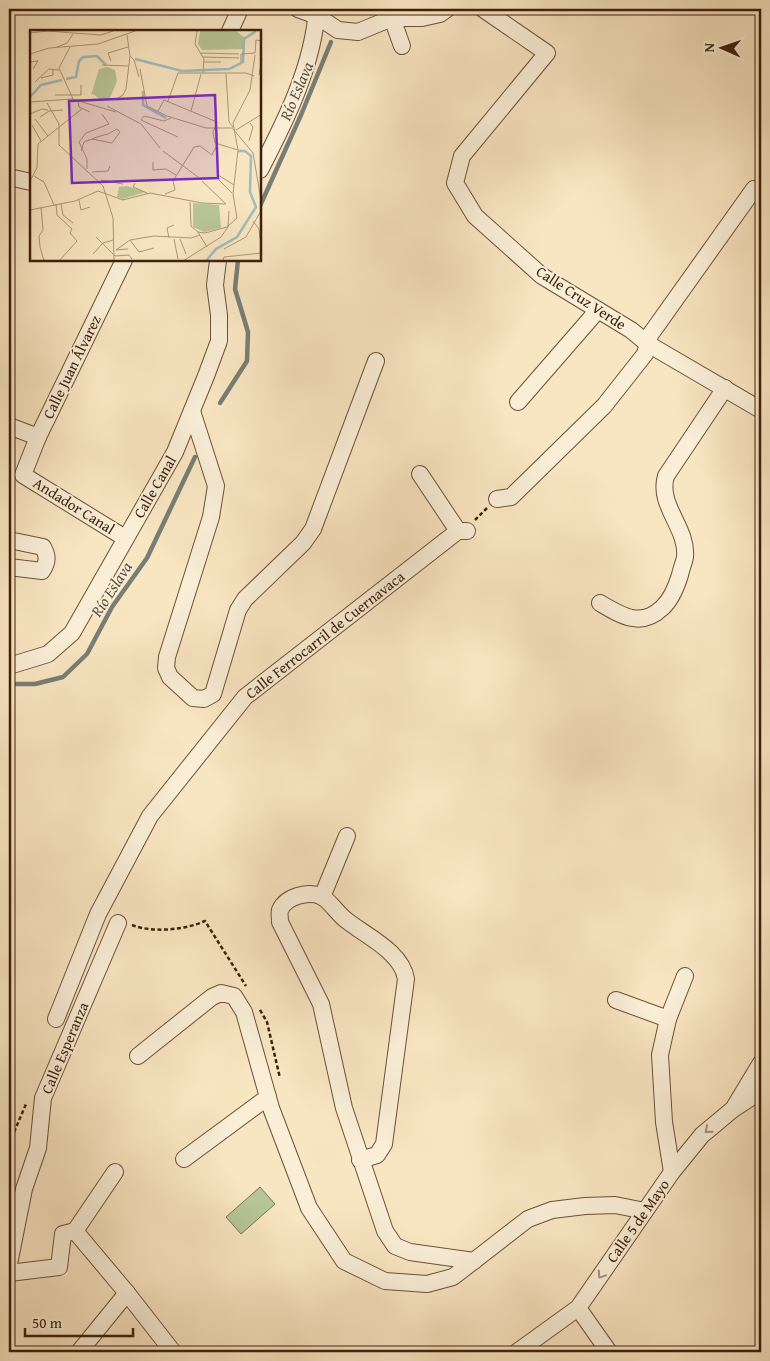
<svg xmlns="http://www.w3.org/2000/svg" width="770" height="1361" viewBox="0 0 770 1361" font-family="'Gentium Book Plus',serif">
	<rect width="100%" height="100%" fill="#f8e5c1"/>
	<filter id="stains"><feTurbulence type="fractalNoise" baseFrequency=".004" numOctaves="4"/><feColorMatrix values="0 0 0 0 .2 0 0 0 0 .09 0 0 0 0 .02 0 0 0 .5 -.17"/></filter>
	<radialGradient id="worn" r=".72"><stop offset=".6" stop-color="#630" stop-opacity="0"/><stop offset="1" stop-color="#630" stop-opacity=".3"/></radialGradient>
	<polygon fill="#b7c698" stroke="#7a7352" points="260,1187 275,1204 241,1234 226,1217"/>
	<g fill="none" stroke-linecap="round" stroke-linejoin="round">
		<g stroke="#787e75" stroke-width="4.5">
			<polyline points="260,206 301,115 331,42"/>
			<polyline points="220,403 247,361 248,332 235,289 238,260"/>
			<polyline points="9,684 35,684 63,677 87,654 112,607 147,558 195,457"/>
		</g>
		<g stroke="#6c5138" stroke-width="18">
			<g id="minor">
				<polyline points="298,9 317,16 338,30 358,32 392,18 422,18 440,14 447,9"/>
				<polyline points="483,9 547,53 462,156 455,183 475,216 542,276 631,330 648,344 761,410"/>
				<polyline points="392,18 402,46"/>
				<polyline points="230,31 240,9"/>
				<path d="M260,170C286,120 313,66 317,9"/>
				<polyline points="9,177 31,182"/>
				<polyline points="124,260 38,437 23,475 125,538"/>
				<polyline points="518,402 598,310"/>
				<polyline points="192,411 216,486 211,517 167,657 166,668 170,677 193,698 204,699 213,694 238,610 245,599 303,543 313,529 376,361"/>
				<polyline points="9,426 38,437"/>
				<polyline points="420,474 458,531"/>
				<polyline points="497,499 511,497 604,406 645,354 650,335 754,189"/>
				<path d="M9,540L43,547C48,556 48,562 42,571L9,567"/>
				<path d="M600,603C622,616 641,628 662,608C671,600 676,588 680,575C681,569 684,563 685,557C688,528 657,505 666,476L725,388"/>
				<polyline points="9,666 48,654 72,633 175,452 206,376 219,341 219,315 215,285 218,260"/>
				<polyline points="322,897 347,836"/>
				<polyline points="616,1000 668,1019 660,1055 664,1122 672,1172"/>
				<polyline points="56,1019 98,914 150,816 245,697 458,531 467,531"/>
				<polyline points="668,1019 685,976"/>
				<polyline points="138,1056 212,997 221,993 234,996 244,1012 271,1108 309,1208 344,1261 385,1281 427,1284 453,1277 528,1219 552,1210 585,1206 615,1205 645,1211"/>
				<polyline points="735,1106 761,1063"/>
				<polyline points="184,1159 268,1097"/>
				<path d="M360,1160L377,1155L384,1144L406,979C402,952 366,936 346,920C338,914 330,901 321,896C308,891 286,896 280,910C279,913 280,918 280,922L321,1004L344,1108L385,1231L395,1246L410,1252L474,1261"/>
				<polyline points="75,1231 127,1293 173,1352"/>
				<polyline points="9,1264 24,1189 38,1148 43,1098 118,923"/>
				<polyline points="9,1273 59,1267 63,1234 75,1231 115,1172"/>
				<polyline points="578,1308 609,1352"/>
				<polyline points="79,1352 127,1293"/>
				<polyline points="517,1352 578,1308 672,1172 702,1135 732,1110 761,1091"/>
			</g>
		</g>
		<g stroke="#3d200b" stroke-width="2.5" stroke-dasharray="4 2.5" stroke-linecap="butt">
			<polyline points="475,520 487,508"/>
			<path d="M132,925C152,933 185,930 205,921L246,986"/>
			<polyline points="260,1010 267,1022 280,1078"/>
			<polyline points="9,1144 26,1104"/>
		</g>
		<use href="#minor" stroke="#faeed7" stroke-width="16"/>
	</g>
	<defs><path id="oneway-chevron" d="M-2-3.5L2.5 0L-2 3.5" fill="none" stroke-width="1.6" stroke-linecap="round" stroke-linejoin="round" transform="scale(1.25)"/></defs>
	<g stroke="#a5917b">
		<use href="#oneway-chevron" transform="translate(708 1130) rotate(140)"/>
		<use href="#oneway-chevron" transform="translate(601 1275) rotate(124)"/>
	</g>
	<g text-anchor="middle" stroke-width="4" stroke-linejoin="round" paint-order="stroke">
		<g font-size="15" fill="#3d200b" stroke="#faeed7">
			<text transform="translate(581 298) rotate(33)" y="5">Calle Cruz Verde</text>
			<text transform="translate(72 367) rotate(-64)" y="5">Calle Juan Álvarez</text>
			<text transform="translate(155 487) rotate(-60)" y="5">Calle Canal</text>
			<text transform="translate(74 506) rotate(32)" y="5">Andador Canal</text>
			<text transform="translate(325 635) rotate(-38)" y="5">Calle Ferrocarril de Cuernavaca</text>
			<text transform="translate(65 1048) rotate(-67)" y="5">Calle Esperanza</text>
			<text transform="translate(638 1221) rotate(-55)" y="5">Calle 5 de Mayo</text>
		</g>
		<g font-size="16" font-style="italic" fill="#5b4f40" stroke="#faeed7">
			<text transform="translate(296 91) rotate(-67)" y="6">Río Eslava</text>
			<text transform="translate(111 589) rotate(-57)" y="6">Río Eslava</text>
		</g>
	</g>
	<g transform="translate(30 30)">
		<rect width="231" height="231" fill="#f8e5c1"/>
		<path d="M170,1H206L215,8V19L172,20L168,14ZM77,37L85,40L87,51L80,68L71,70L63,64L61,65L69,39ZM97,156L115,162L93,169L87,167L89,157ZM163,173L189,175L191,198L174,202L163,197Z" fill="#b7c698"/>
		<path fill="none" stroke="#a0bdbc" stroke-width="2.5" d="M105,29L152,41L199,39L213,32L214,9L226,1M36,49L46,47L49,31L53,27L67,26L76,35M113,61V75L136,88M0,67L11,55L32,50M176,231L186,219L207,207L226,177L220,162L221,126L215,121H208"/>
		<path fill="none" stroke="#ad9678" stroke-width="1" d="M167,1L165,14L174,29L173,43M0,3L17,1L71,5L83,1M27,17L37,13L43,4M40,17L29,38L43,69M171,23L209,24M0,24L19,18L68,14L105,1M100,26L104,30L109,47M173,27L209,28M81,31L78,23L98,17M0,32L8,31L3,39M174,32H191M211,32V24L225,23L226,10L232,11M72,35L98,36M110,39L117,76L137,86L176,98H203M196,44L199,92L203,97M229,45L232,28M11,48L23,45V39M5,52L19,39L29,40M25,65H51V55M86,69L93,65L96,59L100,26L97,5M48,71L49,77L60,82M138,71L148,43H216L224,46M0,72L42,69L86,82M17,73L29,94V115L73,156L83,188L84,231M77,76L111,94L130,118M128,81L134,70L187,92L183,102L185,113L208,120M161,81L171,44M0,84L12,79L18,80M10,87L19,81L33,80M141,88L134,91L114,86L111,90L148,107M5,89L18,106M2,95L11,111M203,99L223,123L232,176M206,100L232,84M219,111L223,97L220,93M51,121L54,112L62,109L67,107L78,104L87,99L90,102L82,113L62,109M133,121L168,147M123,132V140L136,139L146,145M57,139V129L49,112L56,103L79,94L72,84M62,142L78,141L80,136M188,145L189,150L202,163M188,145L204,155M4,146L14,152L24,175M71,150L93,154M0,151L7,138L8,114L53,78M105,153L103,157L117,163M135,164L145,160L143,151L164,117L170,116L182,125L187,115M49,170L51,180L60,177M160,172L161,196L168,202L177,217M26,174L27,185L42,199L40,203L47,211L29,231M31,174L33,185L43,193M11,177L13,200L9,206L10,217L14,231M0,180L45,171L68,161L93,170L120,163L172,173L196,174L172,151M223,191L229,199L230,209M168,202L175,203L197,197L207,188L203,164L208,120L203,93L220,60L225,25M66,207L85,226L99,225L102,229M139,208L137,198L144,195M144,209L148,229M150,209L156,224M100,210L109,222L124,218M98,219L86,220L100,210L124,206L161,208L170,205M194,219L216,207L232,179M63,224L73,213L83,210M153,231L191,207L198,197L199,181M193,231L194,227L232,223"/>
		<path fill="#7b2cbf" fill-opacity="0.15" stroke="#7b2cbf" stroke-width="2.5" d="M185,65L188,148L42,153L39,71Z"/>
		<rect width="231" height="231" fill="none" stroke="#3d200b" stroke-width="2.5"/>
	</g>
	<rect width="770" height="1361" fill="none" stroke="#f8e5c1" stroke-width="30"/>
	<rect x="10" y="10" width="750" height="1341" fill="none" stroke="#3d200b" stroke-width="2.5"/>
	<rect x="15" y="15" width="740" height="1331" fill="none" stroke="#3d200b"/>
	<g transform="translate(722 48) rotate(272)" stroke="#faeed7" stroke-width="4" paint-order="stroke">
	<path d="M0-4L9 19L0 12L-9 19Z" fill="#3d200b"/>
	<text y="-8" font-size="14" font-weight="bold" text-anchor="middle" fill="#3d200b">N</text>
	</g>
	<path d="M25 1328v8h108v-8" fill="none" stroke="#3d200b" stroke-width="2.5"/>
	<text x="32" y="1328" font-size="15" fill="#3d200b" stroke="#faeed7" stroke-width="4" paint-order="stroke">50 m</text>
	<rect width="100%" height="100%" filter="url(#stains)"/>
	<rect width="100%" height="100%" fill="url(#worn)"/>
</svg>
